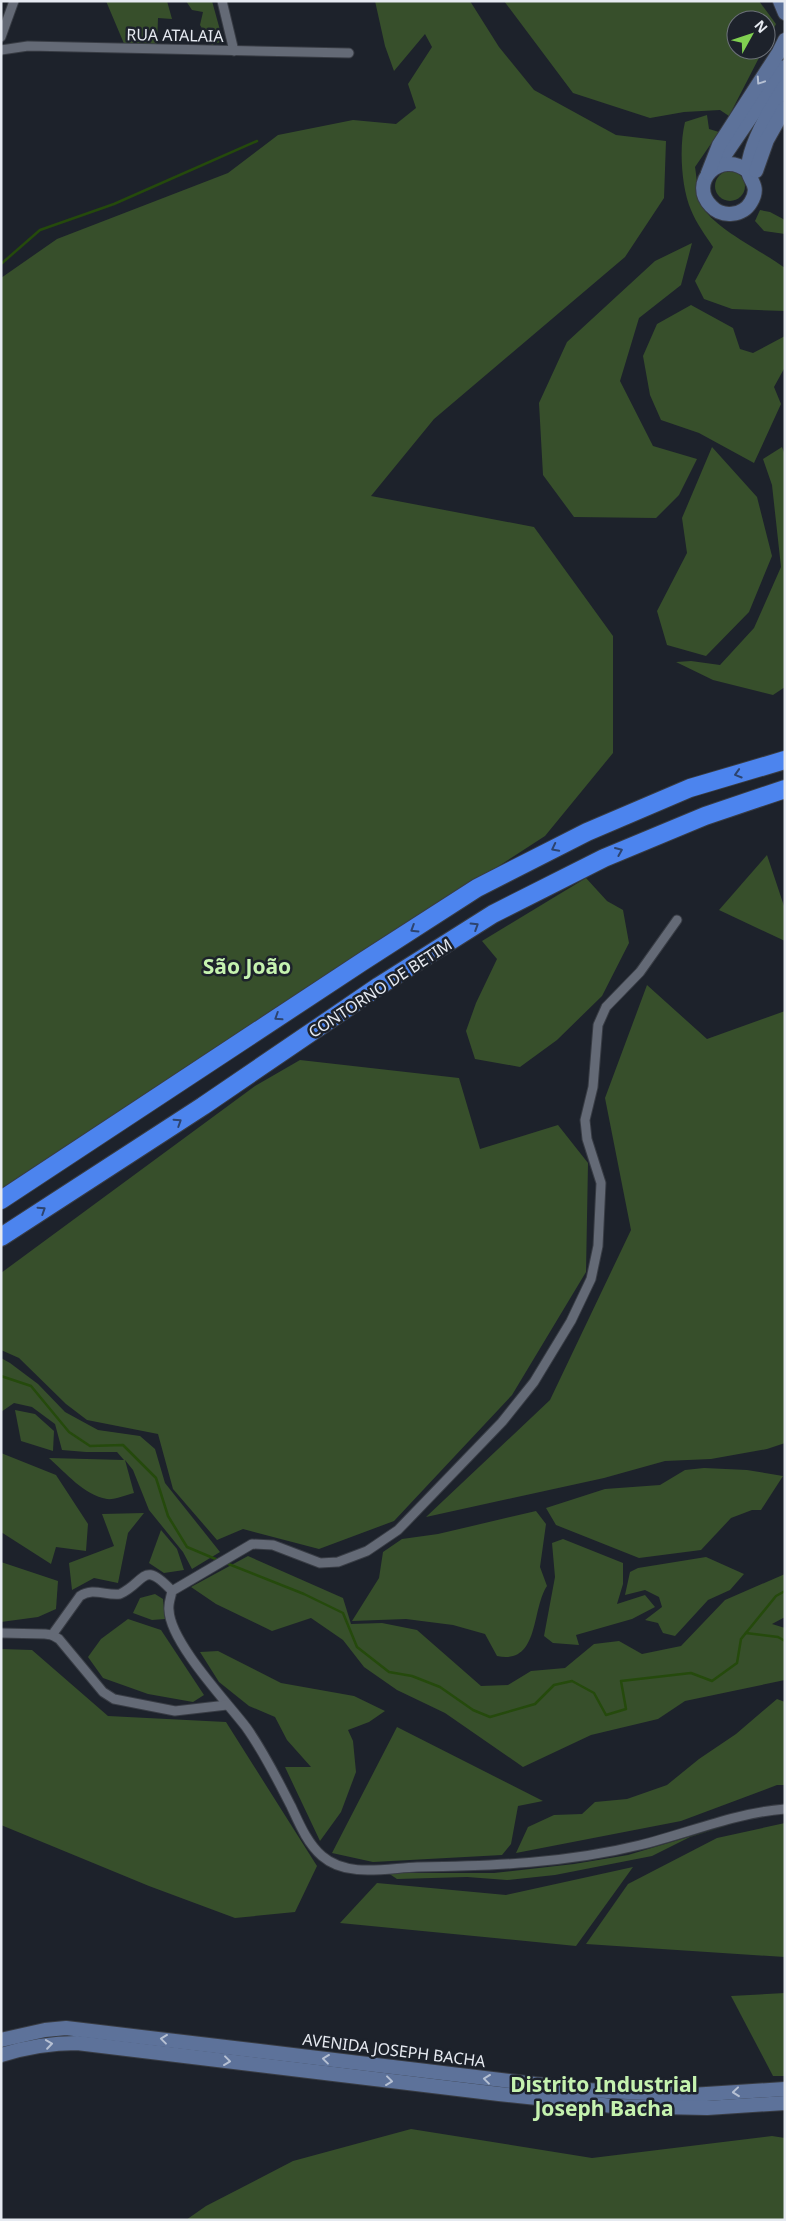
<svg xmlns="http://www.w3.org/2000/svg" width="786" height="2221" viewBox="0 0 786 2221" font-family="'Noto Sans',sans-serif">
	<rect width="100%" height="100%" fill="#1d222b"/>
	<g fill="#374f2b">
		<polygon points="106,1 167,1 172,19 158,18 157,46 125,46"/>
		<polygon points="186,1 212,1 223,41 212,45 200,25 203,12 192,10"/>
		<polygon points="375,1 470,1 499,47 534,90 616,135 666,141 664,198 625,257 434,419 371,496 534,527 613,636 613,753 545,836 1,1189 1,278 57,239 228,173 278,135 353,120 396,124 416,108 408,84 432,47 425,34 394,71 385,46"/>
		<polygon points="504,1 759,1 776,24 766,44 766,20 736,20 736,50 763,50 729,116 720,110 684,112 650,118 573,93"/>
		<path d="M707,115L709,129L719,132L695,167C697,178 697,194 702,205C710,226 765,253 785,268V311L732,309L704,299L695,281L713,247C706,236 696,223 691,210C681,187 679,146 685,122Z"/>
		<circle cx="730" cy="186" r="15"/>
		<polygon points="760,210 770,212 785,220 785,234 764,231 755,221"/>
		<polygon points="692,243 681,285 639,318 620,381 653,446 697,459 679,495 656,518 574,517 543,475 539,403 567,342 655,261"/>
		<polygon points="691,305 733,328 740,349 753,353 785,336 785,367 774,387 781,404 754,463 699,433 661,420 650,395 643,356 657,324"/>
		<polygon points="712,447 757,497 772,556 749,612 706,656 667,645 657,611 687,553 682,518"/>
		<polygon points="782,447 785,455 785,687 773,695 713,680 676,662 691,661 720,665 754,628 781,567 772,485 763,459"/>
		<polygon points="767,855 785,909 785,941 719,910"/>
		<polygon points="586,878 607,901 623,910 629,943 602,996 557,1040 520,1067 475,1059 466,1031 476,1003 497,959 482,941"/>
		<polygon points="647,985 707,1039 785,1011 785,1443 767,1449 711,1459 665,1461 604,1478 426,1517 550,1400 631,1230 605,1098"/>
		<polygon points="300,1060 459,1078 480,1149 558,1125 588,1163 586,1272 512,1395 394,1521 319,1549 243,1529 217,1540 173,1489 158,1434 87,1420 66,1404 19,1358 1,1350 1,1273 255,1086"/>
		<path d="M1,1358L10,1363L38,1384L65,1412L98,1430L140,1436L155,1449L165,1483L220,1552L192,1569L183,1552L149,1510L133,1470L125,1460L134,1493C126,1495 114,1500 107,1499C84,1495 66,1473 49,1458L124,1460L117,1452H86L62,1450L55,1424L32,1407L14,1403L1,1412Z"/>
		<polygon points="15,1410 35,1414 54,1431 53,1451 21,1441"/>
		<polygon points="1,1453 56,1475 88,1524 86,1551 56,1547 51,1564 1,1532"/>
		<polygon points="704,1468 747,1470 783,1476 761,1510 752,1510 731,1518 701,1550 639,1558 556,1525 546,1508 605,1489 660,1485 685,1470"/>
		<path d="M536,1511L546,1524L540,1567L547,1586C531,1610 540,1665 497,1656L485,1634L453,1625L406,1619L352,1621L379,1578L383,1552L402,1539L438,1534Z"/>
		<polygon points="144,1513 128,1533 118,1583 94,1578 72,1590 69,1563 114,1546 102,1514"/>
		<polygon points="161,1530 177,1549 184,1570 164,1573 149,1563"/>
		<polygon points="563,1539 623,1563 623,1584 617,1604 645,1595 655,1607 632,1619 576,1635 579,1645 553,1643 544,1636 555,1577 552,1543"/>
		<polygon points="248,1556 343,1598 351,1624 382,1623 417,1630 481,1686 508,1685 531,1671 565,1668 594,1644 619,1641 642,1654 681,1646 725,1600 785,1574 785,1617 772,1624 785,1628 785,1680 685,1701 658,1719 591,1735 523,1767 445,1713 397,1690 364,1667 343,1640 311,1618 272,1631 216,1604 191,1587"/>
		<polygon points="706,1557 744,1574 730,1590 708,1600 675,1636 663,1633 658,1623 645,1620 662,1607 659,1597 645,1590 625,1595 630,1572 638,1568"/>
		<polygon points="1,1562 58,1581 56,1609 38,1617 1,1622"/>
		<polygon points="155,1594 163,1599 165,1619 152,1620 133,1613 140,1598"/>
		<polygon points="128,1619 161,1630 204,1695 193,1702 148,1694 103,1678 88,1657 101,1639"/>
		<polygon points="1,1649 32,1650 108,1716 226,1722 317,1866 295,1912 235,1918 149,1886 1,1825"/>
		<polygon points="218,1651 281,1683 354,1696 385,1711 369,1722 348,1730 353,1741 356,1772 341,1812 320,1841 285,1767 311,1767 287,1740 275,1717 249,1706 219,1682 200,1652"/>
		<polygon points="777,1699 785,1702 785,1785 777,1785 681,1821 516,1853 528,1827 554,1815 582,1814 595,1802 627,1799 667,1785 699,1759 736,1734"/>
		<polygon points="397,1727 543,1801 518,1806 511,1844 502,1855 373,1862 332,1853"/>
		<polygon points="739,1822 690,1837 652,1856 555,1875 507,1880 467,1877 397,1879 388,1873 494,1873 574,1864 628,1855"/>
		<polygon points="785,1823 785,1957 586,1944 628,1884 717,1838"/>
		<polygon points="633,1867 576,1946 340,1923 377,1883 506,1895"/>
		<polygon points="785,1993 785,2076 773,2076 731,1996"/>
		<polygon points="411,2129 592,2158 772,2136 785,2138 785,2220 186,2220 206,2206 293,2161"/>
	</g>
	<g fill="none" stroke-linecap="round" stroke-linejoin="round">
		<g stroke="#254a0c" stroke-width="2.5">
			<polyline points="1,264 40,230 114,204 257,141"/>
			<polyline points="1,1376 31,1386 69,1432 90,1446 123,1445 156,1478 168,1516 187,1547 218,1560"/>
			<polyline points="226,1563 304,1594 343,1613 357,1647 389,1672 412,1676 440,1687 473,1710 490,1717 535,1704 554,1685 572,1681 594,1693 606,1715 626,1709 621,1681 691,1673 712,1681 737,1663 741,1639 776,1596 785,1591"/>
			<polyline points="746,1633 778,1637 785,1641"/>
		</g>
		<g stroke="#383c44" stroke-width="11">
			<g id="street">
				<polyline points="222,1 234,51"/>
				<polyline points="1,37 14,1"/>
				<polyline points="1,50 28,46 349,53"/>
				<path d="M677,920L640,972L606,1007L598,1025L593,1087L585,1120L587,1139L601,1183L598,1246L591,1279L571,1321L534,1382L502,1422L398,1530L367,1551L338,1562L320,1563L273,1545L252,1544L172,1591C171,1597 168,1604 169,1610C170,1642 226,1701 246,1727C264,1752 277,1779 291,1806C299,1823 307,1843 322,1856C347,1878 387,1868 417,1867C492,1866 567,1863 640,1845C689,1833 734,1813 785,1809"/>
				<polyline points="1,1633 45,1634 52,1635 59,1639 103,1692 114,1699 175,1711 227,1705"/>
				<path d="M52,1635L80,1596C93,1587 106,1596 120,1594C146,1582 142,1559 172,1591"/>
			</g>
		</g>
		<g stroke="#383c44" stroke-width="16">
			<g id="secondary">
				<polyline points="780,1 785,13"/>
				<polyline points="718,165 785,67"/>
				<path d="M748,171C720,149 688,183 711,206C722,218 743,216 751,202C761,185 748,180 748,170C748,145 772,106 785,86"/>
				<polyline points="756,171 767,140 785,108"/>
				<polyline points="708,173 719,145 779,52 785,40"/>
				<polyline points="1,2040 45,2030 66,2028 586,2090 691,2095 785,2089"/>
				<path d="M1,2055C27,2047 51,2043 77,2043L499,2094L613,2106L707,2108L785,2103"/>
			</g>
		</g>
		<g stroke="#383c44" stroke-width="20">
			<g id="highway">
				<polyline points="1,1200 362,962 477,888 587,832 690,788 785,760"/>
				<polyline points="1,1237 203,1106 379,986 493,914 604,858 705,816 785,789"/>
			</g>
		</g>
		<use href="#street" stroke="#646a76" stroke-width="9"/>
		<use href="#secondary" stroke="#5d729a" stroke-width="14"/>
		<use href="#highway" stroke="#4c84ee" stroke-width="18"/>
	</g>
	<defs><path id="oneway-chevron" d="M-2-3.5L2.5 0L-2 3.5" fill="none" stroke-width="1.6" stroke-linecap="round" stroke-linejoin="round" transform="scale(1.25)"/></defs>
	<g stroke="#b6c0d3">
		<use href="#oneway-chevron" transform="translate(760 81) rotate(124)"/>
		<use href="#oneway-chevron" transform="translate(164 2039) rotate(-173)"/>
		<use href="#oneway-chevron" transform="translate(49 2044) rotate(-8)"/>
		<use href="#oneway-chevron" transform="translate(326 2059) rotate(-173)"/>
		<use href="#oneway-chevron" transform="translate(227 2061) rotate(7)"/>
		<use href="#oneway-chevron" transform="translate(487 2079) rotate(-173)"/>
		<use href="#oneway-chevron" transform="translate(389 2081) rotate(7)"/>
		<use href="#oneway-chevron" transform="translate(736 2092) rotate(174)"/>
	</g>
	<g stroke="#2d446f">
		<use href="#oneway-chevron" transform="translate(738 774) rotate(163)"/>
		<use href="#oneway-chevron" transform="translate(555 848) rotate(153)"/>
		<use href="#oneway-chevron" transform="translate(619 851) rotate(-23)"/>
		<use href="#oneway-chevron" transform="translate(475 926) rotate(-32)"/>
		<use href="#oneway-chevron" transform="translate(414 929) rotate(148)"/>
		<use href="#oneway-chevron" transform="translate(278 1017) rotate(147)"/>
		<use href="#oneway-chevron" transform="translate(178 1122) rotate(-33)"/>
		<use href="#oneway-chevron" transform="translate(42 1210) rotate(-33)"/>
	</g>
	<g text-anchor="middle" stroke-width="5" stroke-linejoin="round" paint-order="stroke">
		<g font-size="16" fill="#e6eaf1" stroke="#1d222b">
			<text transform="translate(175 35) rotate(1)" y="6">RUA ATALAIA</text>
			<text transform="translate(380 988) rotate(-33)" y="6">CONTORNO DE BETIM</text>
			<text transform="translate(394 2050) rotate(7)" y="6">AVENIDA JOSEPH BACHA</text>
		</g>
		<g font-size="21" font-weight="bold" fill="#c5f2af" stroke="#1d222b">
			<text x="247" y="974">São João</text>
			<text x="604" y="2092">Distrito Industrial<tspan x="604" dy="24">Joseph Bacha</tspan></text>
		</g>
	</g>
	<rect width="786" height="2221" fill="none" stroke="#e6eaf1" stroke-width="5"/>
	<g transform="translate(751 35) rotate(50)"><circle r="24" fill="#1d222b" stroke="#6d727a"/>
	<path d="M0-4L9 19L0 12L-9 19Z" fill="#80d051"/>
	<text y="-8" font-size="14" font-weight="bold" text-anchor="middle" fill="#e6eaf1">N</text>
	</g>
</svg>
